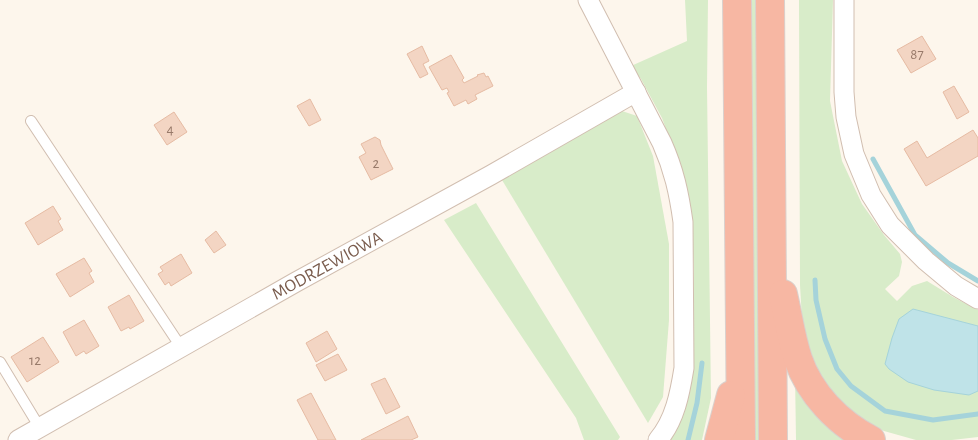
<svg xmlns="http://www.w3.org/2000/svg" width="978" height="440" viewBox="0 0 978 440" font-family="'Alegreya Sans',sans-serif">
	<rect width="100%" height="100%" fill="#fdf6ec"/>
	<g fill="#d8ecc9">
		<polygon points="685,0 708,0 707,87 711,398 702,440 669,440 683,414 689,393 693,361 694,269 691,220 683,175 662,118 641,79 631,66 687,41"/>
		<polygon points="748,0 761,0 762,440 750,440"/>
		<polygon points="799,0 833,0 830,101 842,161 862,204 884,235 900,254 902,262 899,276 885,289 897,301 912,286 927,281 953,297 978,310 978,437 952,440 916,440 884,431 854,416 840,403 815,369 805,337 802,320 800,285"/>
		<polygon points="622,111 637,116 653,156 669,244 669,320 663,397 648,423 502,180"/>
		<polygon points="476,203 620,437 618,440 584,440 576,418 444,220"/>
		<polygon points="795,373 851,440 796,440"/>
	</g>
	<polygon fill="#bfe3e8" stroke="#a5d3da" points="913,309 978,326 978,391 969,395 934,390 908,382 889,369 885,364 892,338 899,319"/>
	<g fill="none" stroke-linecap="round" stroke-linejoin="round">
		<g stroke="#a5d3da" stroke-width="5">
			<polyline points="873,159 915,235 948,263 978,281"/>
			<polyline points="815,280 816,300 825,339 837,369 851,386 885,411 933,420 978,414"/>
			<polyline points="688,440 697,403 702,363"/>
		</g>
	</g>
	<g fill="#f3d5c3" stroke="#e6bba3">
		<polygon points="922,36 936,59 911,73 897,50"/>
		<polygon points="422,46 429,61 423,64 428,74 420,78 407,54"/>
		<polygon points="451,55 464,78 462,80 464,83 478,76 477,75 484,73 486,77 488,76 493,86 475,95 477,99 468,104 466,100 454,106 447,93 449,92 447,88 442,90 429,67"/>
		<polygon points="954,86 969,112 957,119 943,92"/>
		<polygon points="310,99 321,120 309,126 297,106"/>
		<polygon points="174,112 187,132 167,145 154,125"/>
		<polygon points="973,130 978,138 978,156 926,186 904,149 917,141 927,158"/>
		<polygon points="375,137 380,140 381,145 393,169 371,180 359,157 366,153 361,144"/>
		<polygon points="53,206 61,219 58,221 63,230 38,245 25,223"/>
		<polygon points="216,231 226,245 214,253 205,240"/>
		<polygon points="181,254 192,273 171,286 169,282 165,285 158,274 163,271 160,267"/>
		<polygon points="84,258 92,271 89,273 94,282 70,297 56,274"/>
		<polygon points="129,295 144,321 130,329 129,327 121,331 108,307"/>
		<polygon points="84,320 99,346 86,354 84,351 76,356 63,332"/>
		<polygon points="327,331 337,349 316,362 306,343"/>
		<polygon points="43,337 59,362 27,382 11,357"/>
		<polygon points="338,354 347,370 325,381 316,365"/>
		<polygon points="385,378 400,407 386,414 371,384"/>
		<polygon points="311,393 336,440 318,440 297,400"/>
		<polygon points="408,416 418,437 411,440 361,440"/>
	</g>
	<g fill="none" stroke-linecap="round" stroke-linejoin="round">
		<g stroke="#d1beb0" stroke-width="12">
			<g id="lane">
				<polyline points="31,121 181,347"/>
				<polyline points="0,362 40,428"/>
			</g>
		</g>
		<g stroke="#d1beb0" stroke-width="21">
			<g id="street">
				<path d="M588,0L662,143C674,170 679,193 683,222L684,368C680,393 675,420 658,440"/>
				<polyline points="844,0 844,92 846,117 854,154 871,195 890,225 926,261 956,286 978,299"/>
				<path id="s1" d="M18,440L296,282L491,175L636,92"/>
			</g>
		</g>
		<g stroke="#dad1cd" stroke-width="30">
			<g id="highway">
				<polyline points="737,0 741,440"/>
				<polyline points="770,0 773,440"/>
				<path d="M783,294C788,315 791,338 798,359C810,394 838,423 871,440"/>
				<polyline points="719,440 731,395"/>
			</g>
		</g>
		<use href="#lane" stroke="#fff" stroke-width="10"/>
		<use href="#street" stroke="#fff" stroke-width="19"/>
		<use href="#highway" stroke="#f7b7a3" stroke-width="28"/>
	</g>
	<g text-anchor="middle" stroke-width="4" stroke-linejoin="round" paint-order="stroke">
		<g font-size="15" fill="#987a6a">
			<text x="917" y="59">87</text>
			<text x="170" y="134">4</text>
			<text x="376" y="168">2</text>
			<text x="35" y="365">12</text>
		</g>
		<g font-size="18" fill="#7a5c4d" stroke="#fffaf3">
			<text dy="6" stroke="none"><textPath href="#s1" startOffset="355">MODRZEWIOWA</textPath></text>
		</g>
	</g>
</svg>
